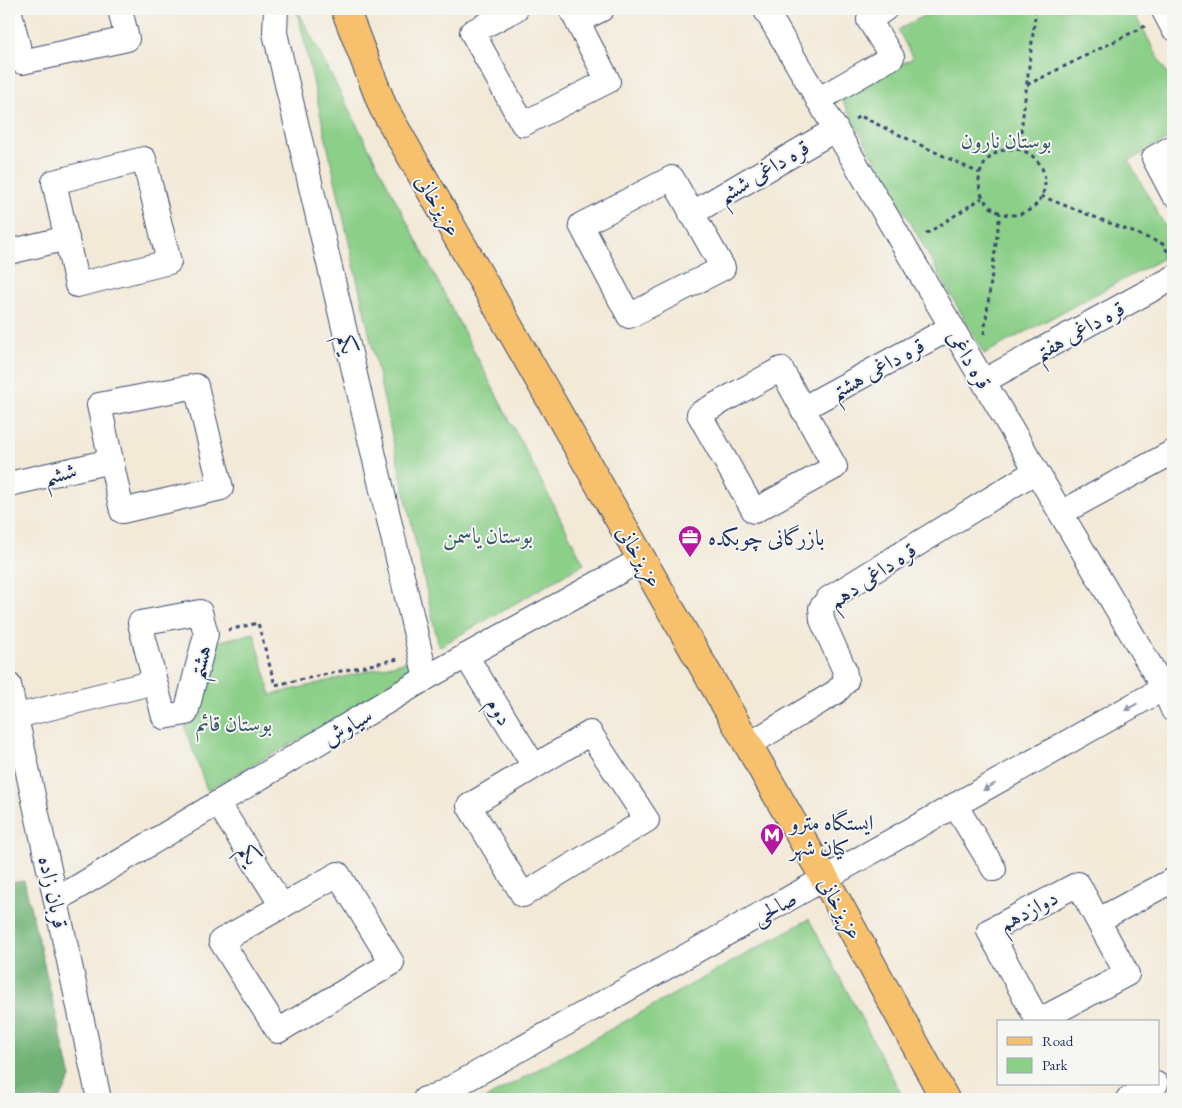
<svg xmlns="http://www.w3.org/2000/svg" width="1182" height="1108" viewBox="0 0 1182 1108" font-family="'EB Garamond',Amiri,serif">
	<rect width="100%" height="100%" fill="#f6f6f2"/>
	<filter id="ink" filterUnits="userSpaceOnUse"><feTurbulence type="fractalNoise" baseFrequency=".02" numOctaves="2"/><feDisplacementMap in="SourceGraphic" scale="10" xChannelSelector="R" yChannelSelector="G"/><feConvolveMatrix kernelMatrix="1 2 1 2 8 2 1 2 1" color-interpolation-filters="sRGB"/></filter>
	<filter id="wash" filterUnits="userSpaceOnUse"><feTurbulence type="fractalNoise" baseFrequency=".0096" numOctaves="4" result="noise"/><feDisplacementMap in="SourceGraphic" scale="20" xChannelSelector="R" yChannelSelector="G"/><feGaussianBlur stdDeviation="1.12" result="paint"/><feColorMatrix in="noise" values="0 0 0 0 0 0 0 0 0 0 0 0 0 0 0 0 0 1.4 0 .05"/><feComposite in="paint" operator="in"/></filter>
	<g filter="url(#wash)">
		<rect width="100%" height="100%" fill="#f3e9d7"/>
		<g fill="#8bcf88" stroke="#537f73">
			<polygon points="297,9 584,564 439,647"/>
			<polygon points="936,9 1145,9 1135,15 1173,84 1173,136 1129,161 1173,241 1173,253 984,354 840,97 913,58 898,30"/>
			<polygon points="254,633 271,695 416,659 419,674 207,790 185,728 211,643"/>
			<polygon points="809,919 904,1099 485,1099"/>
		</g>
		<polygon fill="#70b274" stroke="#467069" points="24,880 71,1078 60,1099 9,1099 9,882"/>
	</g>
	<g filter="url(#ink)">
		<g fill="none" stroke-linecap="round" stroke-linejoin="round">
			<g stroke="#3b4b70" stroke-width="26">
				<g id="minor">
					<polyline points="9,9 22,62 127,39 120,9"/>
					<polyline points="276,9 275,33 426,678"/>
					<polyline points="516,9 472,32 523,124 608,81 571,9"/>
					<polyline points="765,9 1164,689 1173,710"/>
					<polyline points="1163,9 1173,28"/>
					<polyline points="578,21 602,9"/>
					<polyline points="818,100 892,57 869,20 885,9"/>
					<polyline points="1173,147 1154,158 1173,194"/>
					<polygon points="144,159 169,262 77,285 54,182"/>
					<polygon points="672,178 723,268 629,316 581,225"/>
					<polyline points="691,214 836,129"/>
					<polyline points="9,252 67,238"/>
					<polygon points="781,369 835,467 754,511 699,414"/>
					<polyline points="984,381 1173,278"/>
					<polygon points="196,386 221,488 122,511 99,405"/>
					<polyline points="802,409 952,327"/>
					<polyline points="9,484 111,461"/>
					<polyline points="1061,513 1173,452"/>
					<polyline points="466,656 534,766"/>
					<polyline points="9,685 99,1099"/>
					<polyline points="9,718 155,682 140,623 200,612 206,634 186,713 164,717 155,682"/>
					<polygon points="590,733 647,820 523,895 469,806"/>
					<polyline points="748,745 836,692 846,681 844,669 822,620 821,608 828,599 1036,471"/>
					<polyline points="218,803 282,906"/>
					<polyline points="955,805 994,869"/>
					<polygon points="338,874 392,963 278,1031 221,941"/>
					<polygon points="1078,884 1127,974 1038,1021 989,931"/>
					<polyline points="56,900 426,678 642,559"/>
					<polyline points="1099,920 1173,880"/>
					<polyline points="425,1099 435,1097 1173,683"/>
					<polyline points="1128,1099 1156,1084"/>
				</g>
			</g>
			<g stroke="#3b4b70" stroke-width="30">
				<polyline id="major" points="345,9 383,107 825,879 945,1099"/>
			</g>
			<g stroke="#3b4b70" stroke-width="3" stroke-dasharray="4 4" stroke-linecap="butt">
				<polyline points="1027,85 1145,26"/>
				<polyline points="855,119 860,116 979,173"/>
				<polyline points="1019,148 1036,9"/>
				<circle cx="1012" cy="182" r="33"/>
				<polyline points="1041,196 1163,244 1170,256"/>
				<polyline points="926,234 982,198"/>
				<polyline points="984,334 1000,213"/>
				<polyline points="228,630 258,623 275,685 398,659"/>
			</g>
			<use href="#minor" stroke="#fff" stroke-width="24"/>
			<use href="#major" stroke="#f7c06c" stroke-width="28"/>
		</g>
		<defs><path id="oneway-solid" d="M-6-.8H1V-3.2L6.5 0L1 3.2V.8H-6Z" transform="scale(1.25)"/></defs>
		<g fill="#8d97ae">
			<use href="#oneway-solid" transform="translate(1131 707) rotate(151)"/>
			<use href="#oneway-solid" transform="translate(989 787) rotate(151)"/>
		</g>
	</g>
	<defs>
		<g id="office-pin" transform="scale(1.25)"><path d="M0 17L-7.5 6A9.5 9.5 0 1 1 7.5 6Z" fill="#b5179e" stroke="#f6f6f2"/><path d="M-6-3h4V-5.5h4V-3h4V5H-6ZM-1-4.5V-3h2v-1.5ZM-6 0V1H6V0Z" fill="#fff"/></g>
		<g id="metro-pin" transform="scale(1.25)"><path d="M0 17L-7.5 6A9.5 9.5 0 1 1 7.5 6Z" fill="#b5179e" stroke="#f6f6f2"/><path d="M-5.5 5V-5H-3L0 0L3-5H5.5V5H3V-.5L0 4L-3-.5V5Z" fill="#fff"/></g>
	</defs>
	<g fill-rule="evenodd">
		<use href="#office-pin" x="690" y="537"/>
		<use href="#metro-pin" x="772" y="835"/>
	</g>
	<g text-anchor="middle" stroke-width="4" stroke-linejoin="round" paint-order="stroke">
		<g font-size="22" fill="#375768" stroke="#f6f6f2">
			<text x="1006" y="148">بوستان نارون</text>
			<text x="488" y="543">بوستان یاسمن</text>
			<text x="234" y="731">بوستان قائم</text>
		</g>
		<g font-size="22" fill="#1b2f5e" stroke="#f6f6f2">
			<text transform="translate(763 171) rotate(-31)" y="8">قره داغی ششم</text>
			<text transform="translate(439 205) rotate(60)" y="8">عزیزخانی</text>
			<text transform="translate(1079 330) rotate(-29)" y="8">قره داغی هفتم</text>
			<text transform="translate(348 344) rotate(77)" y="8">یکم</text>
			<text transform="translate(970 359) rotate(59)" y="8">قره داغی</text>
			<text transform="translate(877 368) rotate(-29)" y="8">قره داغی هشتم</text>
			<text transform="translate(60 473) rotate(-13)" y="8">ششم</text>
			<text transform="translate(640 556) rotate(60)" y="8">عزیزخانی</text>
			<text transform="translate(872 575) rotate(-34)" y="8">قره داغی دهم</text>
			<text transform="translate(199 662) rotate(-75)" y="8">هشتم</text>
			<text transform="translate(500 711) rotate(58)" y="8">دوم</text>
			<text transform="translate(347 726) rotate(-31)" y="8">سیاوش</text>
			<text transform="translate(250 854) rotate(58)" y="8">یکم</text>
			<text transform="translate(54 892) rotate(78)" y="8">قربان زاده</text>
			<text transform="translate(774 907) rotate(-29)" y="8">صالحی</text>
			<text transform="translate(841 908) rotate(61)" y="8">عزیزخانی</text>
			<text transform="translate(1028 910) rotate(-28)" y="8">دوازدهم</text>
		</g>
		<g font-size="22" fill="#1b2f5e" stroke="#f6f6f2" text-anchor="start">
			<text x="708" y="545">بازرگانی چوبکده</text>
			<text x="790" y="830">ایستگاه مترو<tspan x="790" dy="25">کیان شهر</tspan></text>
		</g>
	</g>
	<rect width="1182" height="1108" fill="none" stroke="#f6f6f2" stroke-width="30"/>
	<rect x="997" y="1020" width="162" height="65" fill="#f6f6f2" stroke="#9ea6b7"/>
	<rect x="1007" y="1037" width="25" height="8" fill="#f7c06c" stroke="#9ea6b7"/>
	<text x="1042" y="1046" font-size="15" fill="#1b2f5e">Road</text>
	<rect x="1007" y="1058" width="25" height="15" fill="#8bcf88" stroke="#9ea6b7"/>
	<text x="1042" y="1070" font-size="15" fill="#1b2f5e">Park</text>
</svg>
